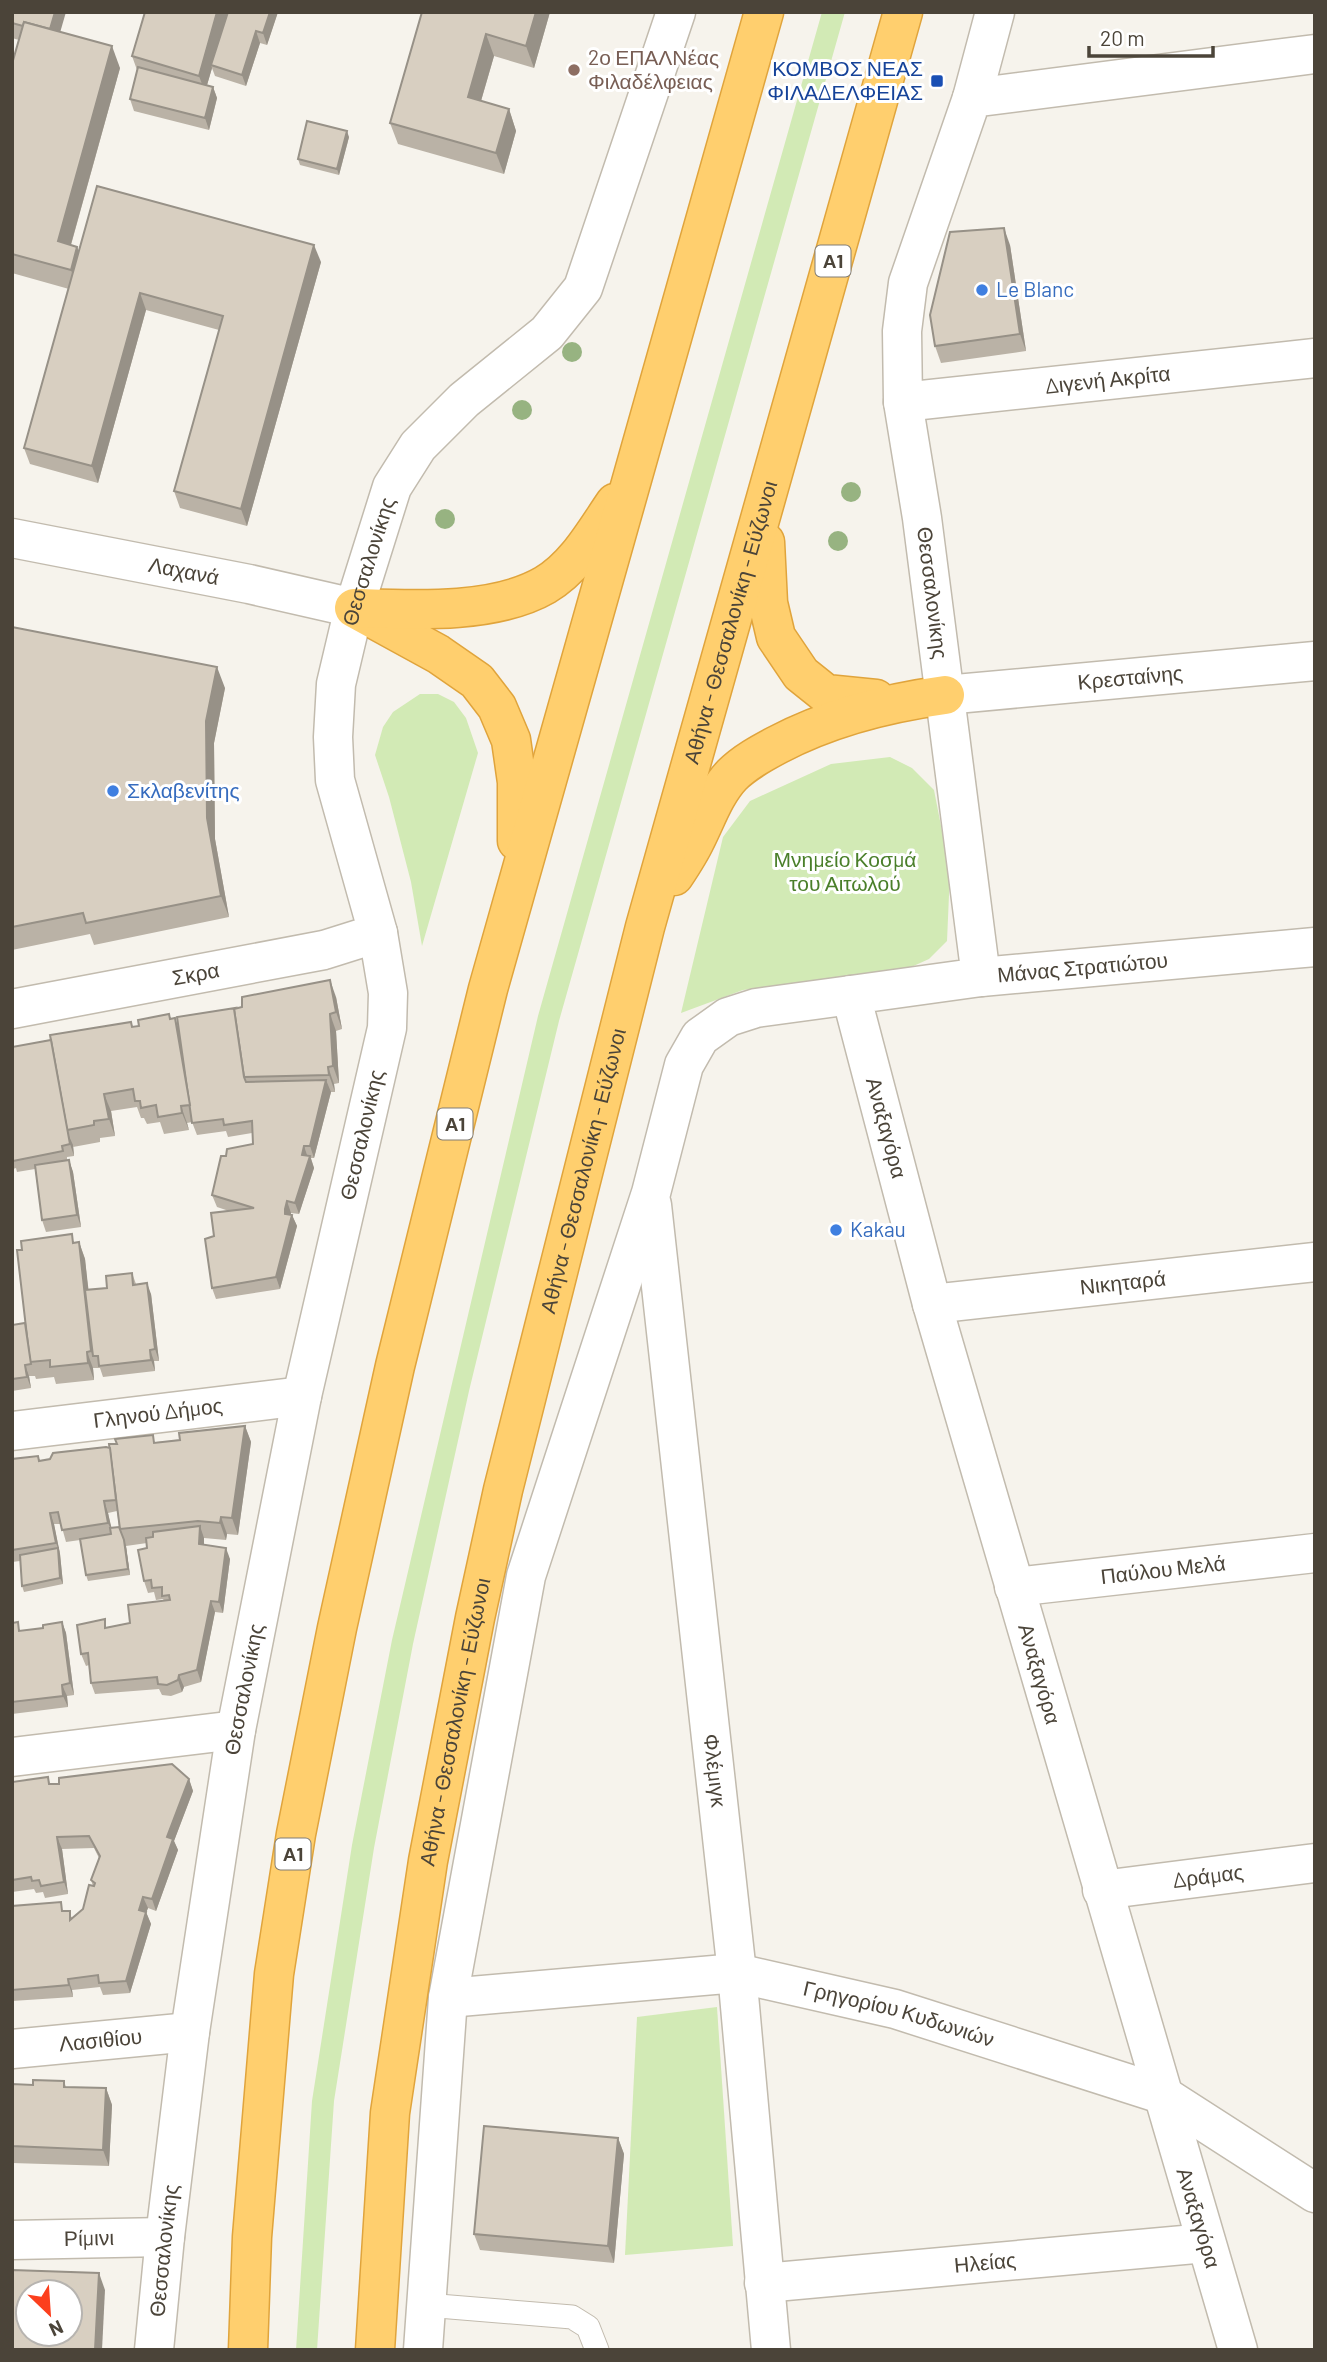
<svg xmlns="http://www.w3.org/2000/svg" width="1327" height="2362" viewBox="0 0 1327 2362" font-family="Barlow,sans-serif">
	<rect width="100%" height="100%" fill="#f6f3ec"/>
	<g fill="#d2eab5">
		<polygon points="822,12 845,12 559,1021 469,1391 413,1644 374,1848 334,2101 317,2350 296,2350 312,2101 352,1845 392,1640 538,1016"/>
		<polygon points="420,694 438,694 454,702 466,718 478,753 422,946 411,882 389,797 375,755 383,727 393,712"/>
		<polygon points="890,757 912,768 934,790 950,872 947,941 929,959 909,968 743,990 681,1013 723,837 750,801 831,764"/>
		<polygon points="717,2007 733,2246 625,2255 637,2017"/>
	</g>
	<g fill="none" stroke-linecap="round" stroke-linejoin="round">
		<g stroke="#c2bbae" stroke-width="25">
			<polyline id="service" points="426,2305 572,2317 588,2327 597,2350"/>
		</g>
		<g stroke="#c2bbae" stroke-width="41">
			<g id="minor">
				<polyline points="972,98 995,12"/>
				<path id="s1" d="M903,402L1315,358"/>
				<path id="s2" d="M981,977L1315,947"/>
				<path id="s3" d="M652,1205L737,1973L771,2350"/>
				<path id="s4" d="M932,1304L1315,1262"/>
				<path id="s5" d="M12,1431L302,1396"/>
				<path id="s6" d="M1014,1587L1315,1553"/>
				<polyline points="12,1757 236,1730"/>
				<path id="s7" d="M1102,1890L1315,1863"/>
				<path id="s8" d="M448,1998L737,1973L895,2009L1161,2094L1315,2193"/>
				<path id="s9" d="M12,2049L190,2032"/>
				<path id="s10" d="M12,2240L165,2237"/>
				<path id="s11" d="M764,2283L1206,2243"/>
				<path id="s12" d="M154,2350L165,2237L190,2032L236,1730L302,1396L387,1028L388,993L378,933"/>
				<polyline points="423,2350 448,1998 526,1576 651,1193 684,1065 700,1037 728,1017 756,1008 851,995"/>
			</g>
		</g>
		<g stroke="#c2bbae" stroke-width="41">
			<g id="tertiary">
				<path id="s13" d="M12,538L249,584L354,608"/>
				<path id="s14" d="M945,695L1315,661"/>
				<path id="s15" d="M12,1009L324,950L378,933L335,780L333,737L336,684L354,608L392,487L418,446L464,400L547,333L583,288L676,12"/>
				<polyline points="1238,2350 932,1304 851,995 981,977 922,518 903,402 902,331 908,283 972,98 1315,54"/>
			</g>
		</g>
		<g stroke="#e0a43c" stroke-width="41">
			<g id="motorway">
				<polyline points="765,542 768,603 776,637 801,674 826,694 876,699"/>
				<polyline points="354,608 438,654 477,681 497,707 511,740 517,782 517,841"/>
				<path d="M360,608C416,610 495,614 545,585C576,567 595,532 615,503"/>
				<path d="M674,876C682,864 690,852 696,839C707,817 715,793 732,775C745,762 762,753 777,745C830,717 886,703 945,695"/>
				<polyline points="248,2350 252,2237 274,1974 296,1834 337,1628 395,1366 488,989 764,12"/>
				<path id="s16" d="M375,2350L390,2113L428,1861L475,1618L503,1490L645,927L903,12"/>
			</g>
		</g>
		<use href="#service" stroke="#fff" stroke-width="23"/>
		<use href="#minor" stroke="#fff" stroke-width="38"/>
		<use href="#tertiary" stroke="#fff" stroke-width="38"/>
		<use href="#motorway" stroke="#ffcf6e" stroke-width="38"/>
	</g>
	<g fill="#97b381">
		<circle cx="572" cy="352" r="10"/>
		<circle cx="522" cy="410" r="10"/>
		<circle cx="851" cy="492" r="10"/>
		<circle cx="445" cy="519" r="10"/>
		<circle cx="838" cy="541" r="10"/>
	</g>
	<g fill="#bab2a6" fill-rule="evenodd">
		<polygon points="12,12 60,32 120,68 71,245 77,247 79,251 321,262 247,526 180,508 174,491 219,330 146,310 98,483 30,464 24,448 69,289 12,273 12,64 19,40 12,38"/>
		<polygon points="278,12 267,45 260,43 246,86 215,76 212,68 207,85 213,87 217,98 209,130 134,111 130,99 137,70 132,56"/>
		<polygon points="422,12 550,12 534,68 494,56 481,101 509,109 516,131 504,174 398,144 390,123"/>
		<polygon points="349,137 339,175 300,165 298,159"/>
		<polygon points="1010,245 1026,351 941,363 935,346"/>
		<polygon points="12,627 225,688 214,743 215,839 229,917 94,945 90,934 12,950"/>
		<polygon points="336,997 342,1029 336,1031 339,1083 334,1084 335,1092 331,1092 314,1158 311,1158 314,1168 299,1214 291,1213 291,1215 292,1215 297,1226 280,1289 216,1299 212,1288 214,1236 229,1211 217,1207 212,1195 226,1156 253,1144 252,1133 228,1137 226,1131 197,1135 192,1122 187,1123 189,1130 164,1134 160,1122 147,1124 144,1118 141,1118 137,1107 111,1111 115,1136 100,1138 100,1142 73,1147 73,1145 74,1156 67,1157 67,1160 69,1160 73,1172 81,1227 46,1232 42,1220 35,1169 17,1172 16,1168 13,1169 12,1167 12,1047 139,1026 169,1014 170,1019 179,1028 235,1009"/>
		<polygon points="79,1242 85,1259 88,1290 107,1288 132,1273 136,1284 151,1294 159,1361 154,1361 155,1371 103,1377 100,1368 93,1368 94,1380 56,1384 54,1377 36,1379 35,1376 29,1376 31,1388 12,1391 12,1325 25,1323 75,1243"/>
		<path d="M245,1426L251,1442L238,1535L227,1534L226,1540L204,1538V1545L230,1559L223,1613L215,1612L201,1682L184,1687L182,1692L171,1696L162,1695L159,1689L95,1694L91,1683L89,1665L86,1666L81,1654L108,1628L130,1623L164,1601L163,1599L156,1600L154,1592L148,1593L144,1581L147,1548V1543L126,1546L130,1575L88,1581L86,1575L80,1540L66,1542L61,1524H54L60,1554L63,1584L24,1592L22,1586L20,1561L12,1562V1459L38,1456L40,1461L110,1448L117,1444L156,1442L180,1440ZM117,1511L119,1527L111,1528L108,1513Z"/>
		<polygon points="62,1622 66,1633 74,1695 67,1696 68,1707 12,1714 12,1623 21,1631 43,1628"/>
		<polygon points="48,1777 50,1784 59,1784 189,1779 193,1791 174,1841 178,1850 156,1911 148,1908 146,1912 151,1924 130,1993 103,1995 100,1987 72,1990 73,1997 12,2001 12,1906 64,1911 73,1918 83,1909 93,1886 91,1880 99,1858 94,1848 62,1849 68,1894 45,1898 43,1892 36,1893 34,1889 12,1892 12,1782"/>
		<polygon points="64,2081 66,2087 106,2088 112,2105 109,2166 12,2163 12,2084 33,2085"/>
		<polygon points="618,2138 624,2154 614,2263 480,2250 474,2234"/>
	</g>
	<g fill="#979187">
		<polygon points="55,12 66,12 55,50 49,33"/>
		<polygon points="217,12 228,12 211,65 212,68 205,92 199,76"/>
		<polygon points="270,12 278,12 267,45 263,33"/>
		<polygon points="536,12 550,12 534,68 526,46"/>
		<polygon points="256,31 260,43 246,86 242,75"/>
		<polygon points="486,34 494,56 476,118 468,97"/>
		<polygon points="112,46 120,68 66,262 58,241"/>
		<polygon points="213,87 217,98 209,130 205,118"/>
		<polygon points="509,109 516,131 504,174 496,153"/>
		<polygon points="347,131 349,137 339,175 337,169"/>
		<polygon points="1004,228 1010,245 1026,351 1020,334"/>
		<polygon points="314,245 321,262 247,526 241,509"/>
		<polygon points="77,247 85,268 79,291 71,270"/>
		<polygon points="140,293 146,310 98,483 92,466"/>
		<polygon points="217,667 225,688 214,743 215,839 229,917 221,896 207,818 206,721"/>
		<polygon points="330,980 336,997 342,1029 336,1012"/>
		<polygon points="330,1014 336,1031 339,1083 333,1066"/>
		<polygon points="175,1018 181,1035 190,1105"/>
		<polygon points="328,1067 334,1084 335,1092 329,1075"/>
		<polygon points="326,1080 331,1092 314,1158 310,1146"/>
		<polygon points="104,1094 111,1111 115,1136 109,1119"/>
		<polygon points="181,1106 187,1123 189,1130 182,1113"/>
		<polygon points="68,1134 73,1145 74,1156 70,1144"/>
		<polygon points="304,1146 308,1158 302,1155"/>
		<polygon points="310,1156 314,1168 299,1214 295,1203"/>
		<polygon points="69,1160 73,1172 81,1227 77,1215"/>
		<polygon points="287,1201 291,1213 289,1221 285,1214 285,1209"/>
		<polygon points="292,1215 297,1226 280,1289 276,1277"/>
		<polygon points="79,1242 85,1259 96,1356 93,1356 91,1351"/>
		<polygon points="147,1283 151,1294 159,1361 155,1349"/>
		<polygon points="150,1350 154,1361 155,1371 151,1360"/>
		<polygon points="87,1352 93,1368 94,1380 88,1363"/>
		<polygon points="25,1365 29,1376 31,1388 27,1377"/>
		<polygon points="245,1426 251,1442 238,1535 232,1518"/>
		<polygon points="104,1501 108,1513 113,1534 108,1523"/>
		<polygon points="50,1513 54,1524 60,1554 56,1543"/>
		<polygon points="221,1517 227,1534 226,1540 220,1523"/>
		<polygon points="200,1526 204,1538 204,1556 199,1544"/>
		<polygon points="124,1540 126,1546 130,1575 128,1569"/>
		<polygon points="58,1548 60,1554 63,1584 60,1578"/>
		<polygon points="226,1548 230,1559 223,1613 219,1602"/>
		<polygon points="211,1601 215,1612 201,1682 197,1670"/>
		<polygon points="62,1622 66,1633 74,1695 70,1683"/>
		<polygon points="179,1675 184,1687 182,1692 178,1680"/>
		<polygon points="62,1685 67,1696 68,1707 63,1696"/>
		<polygon points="189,1779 193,1791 174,1841 178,1850 156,1911 152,1899 167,1837"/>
		<polygon points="57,1837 62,1849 68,1894 64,1882"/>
		<polygon points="143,1897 148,1908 143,1921 139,1910"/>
		<polygon points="146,1912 151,1924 130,1993 126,1981"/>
		<polygon points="68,1979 72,1990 73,1997 69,1985"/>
		<polygon points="106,2088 112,2105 109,2166 103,2150"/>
		<polygon points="618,2138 624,2154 614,2263 608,2246"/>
		<polygon points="99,2273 105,2290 102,2350 95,2350"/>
	</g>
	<g fill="#d8cfc1" stroke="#979187" stroke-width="2" fill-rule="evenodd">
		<polygon points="12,12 55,12 50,29 24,22 23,26 12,23"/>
		<polygon points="145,12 217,12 199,76 132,56"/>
		<polygon points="228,12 270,12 263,33 256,31 242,75 211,65"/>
		<polygon points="422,12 536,12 526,46 486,34 468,97 509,109 496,153 390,123"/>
		<polygon points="24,22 112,46 58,241 77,247 71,270 12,254 12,64"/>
		<polygon points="138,67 213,87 205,118 130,99"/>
		<polygon points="307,121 347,131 337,169 298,159"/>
		<polygon points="97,186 314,245 241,509 174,491 223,316 140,293 92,466 24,448"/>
		<polygon points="1004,228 1020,334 935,346 930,315 950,232"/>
		<polygon points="12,627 217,667 206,721 207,818 221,896 86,923 83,913 12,927"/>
		<polygon points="330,980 336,1012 330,1014 333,1066 328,1067 329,1075 244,1077 234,1009 242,1007 242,997"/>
		<polygon points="235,1008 234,1009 244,1077 246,1082 326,1080 310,1146 304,1146 302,1155 310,1156 295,1203 287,1201 285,1209 285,1214 292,1215 276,1277 212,1288 205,1239 214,1236 211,1213 254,1208 212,1195 221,1156 226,1156 227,1149 253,1144 252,1121 224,1125 223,1119 192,1123 177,1017"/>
		<polygon points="169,1014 170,1019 175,1018 190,1105 181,1106 182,1113 158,1117 156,1105 141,1108 140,1101 135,1101 133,1089 104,1094 109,1119 94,1121 94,1125 67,1130 50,1035 131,1022 132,1027 139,1026 138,1020"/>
		<polygon points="51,1040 70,1144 62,1146 63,1151 13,1161 12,1047"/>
		<polygon points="69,1160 77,1215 42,1220 35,1165"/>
		<polygon points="72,1234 73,1243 79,1242 91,1351 87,1352 88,1363 50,1367 50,1360 30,1362 17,1250 22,1250 21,1241"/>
		<polygon points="132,1273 133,1285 147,1283 155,1349 150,1350 151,1360 99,1366 98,1356 93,1356 85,1290 107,1288 106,1276"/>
		<polygon points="25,1323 31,1364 25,1365 27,1377 12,1379 12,1325"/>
		<polygon points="245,1426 232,1518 221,1517 220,1523 198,1521 120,1529 109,1444 117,1444 115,1439 153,1435 154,1443 180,1440 179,1433"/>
		<polygon points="106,1447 110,1448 116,1500 104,1501 108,1523 62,1530 58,1512 50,1513 56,1543 12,1550 12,1459 38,1456 39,1461 50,1459 53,1453"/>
		<polygon points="200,1526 199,1544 226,1548 219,1602 211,1601 197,1670 179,1675 178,1680 167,1685 158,1684 157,1677 91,1683 88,1653 81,1654 77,1625 105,1619 105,1628 130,1623 128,1605 170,1600 169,1595 162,1596 162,1587 152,1588 151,1580 144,1581 138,1550 147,1548 146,1538 153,1537 153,1532"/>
		<polygon points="119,1527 124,1540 128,1569 86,1575 80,1539 111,1534 110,1528"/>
		<polygon points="58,1548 60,1578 22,1586 20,1555"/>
		<polygon points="18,1622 19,1631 43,1628 43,1625 62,1622 70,1683 62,1685 63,1696 12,1702 12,1623"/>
		<polygon points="172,1764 189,1779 167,1837 173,1839 152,1899 143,1897 139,1910 146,1912 126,1981 99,1983 98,1975 68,1979 69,1985 12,1990 12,1906 61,1902 62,1911 70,1911 70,1920 83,1909 89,1885 94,1886 95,1883 91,1880 100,1856 89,1836 57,1837 64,1882 41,1886 39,1880 32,1881 31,1877 12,1880 12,1782 48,1777 49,1784 59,1784 59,1778"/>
		<polygon points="33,2080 64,2081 64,2087 106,2088 103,2150 12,2146 12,2084 33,2085"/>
		<polygon points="484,2126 618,2138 608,2246 474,2234"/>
		<path d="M12,2270L99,2273L95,2350H12ZM28,2292H70V2334H28Z"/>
	</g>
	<circle fill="#8d6e63" stroke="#fff" stroke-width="2.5" cx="574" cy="70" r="7"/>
	<rect fill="#1a4fb4" stroke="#fff" stroke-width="2.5" x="930" y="74" width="14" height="14" rx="3.5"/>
	<g fill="#3f7fe0" stroke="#fff" stroke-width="2.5">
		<circle cx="982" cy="290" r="7"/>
		<circle cx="113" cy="791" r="7"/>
		<circle cx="836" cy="1230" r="7"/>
	</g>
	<g text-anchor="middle" stroke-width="6" stroke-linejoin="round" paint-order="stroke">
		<g fill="#fff" stroke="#817c74" stroke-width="2">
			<rect x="815.5" y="245.5" width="35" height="31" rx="5"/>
			<rect x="437.5" y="1108.5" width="35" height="31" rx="5"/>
			<rect x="275.5" y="1838.5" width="35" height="31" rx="5"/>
		</g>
		<g font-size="19" font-weight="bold" fill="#4b4439">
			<text x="833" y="268">Α1</text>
			<text x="455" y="1131">Α1</text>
			<text x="293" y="1861">Α1</text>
		</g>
		<g font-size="21" fill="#785e54" stroke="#fff" text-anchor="start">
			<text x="588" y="65">2ο ΕΠΑΛΝέας<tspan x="588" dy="24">Φιλαδέλφειας</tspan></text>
		</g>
		<g font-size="21" fill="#164399" stroke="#fff" text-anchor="end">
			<text x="923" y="76">ΚΟΜΒΟΣ ΝΕΑΣ<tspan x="923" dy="24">ΦΙΛΑΔΕΛΦΕΙΑΣ</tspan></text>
		</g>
		<g font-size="21" fill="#366cbe" stroke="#fff" text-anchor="start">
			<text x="996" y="297">Le Blanc</text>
			<text x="127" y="798">Σκλαβενίτης</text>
			<text x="850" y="1237">Kakau</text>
		</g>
		<g font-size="21" fill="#4b4439" stroke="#fff">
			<text dy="7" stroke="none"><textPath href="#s1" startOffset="206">Διγενή Ακρίτα</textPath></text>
			<text dy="7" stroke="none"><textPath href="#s15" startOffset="756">Θεσσαλονίκης</textPath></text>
			<text dy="7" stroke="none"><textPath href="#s13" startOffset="175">Λαχανά</textPath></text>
			<text transform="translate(932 593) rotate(83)" y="7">Θεσσαλονίκης</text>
			<text dy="7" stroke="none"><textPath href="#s16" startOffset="1768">Αθήνα - Θεσσαλονίκη - Εύζωνοι</textPath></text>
			<text dy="7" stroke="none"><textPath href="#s14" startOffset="186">Κρεσταίνης</textPath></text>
			<text dy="7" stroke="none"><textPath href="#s2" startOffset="102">Μάνας Στρατιώτου</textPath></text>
			<text dy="7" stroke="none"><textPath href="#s15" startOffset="187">Σκρα</textPath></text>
			<text transform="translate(886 1128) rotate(75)" y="7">Αναξαγόρα</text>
			<text dy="7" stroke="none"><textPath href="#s12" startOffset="1234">Θεσσαλονίκης</textPath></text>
			<text dy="7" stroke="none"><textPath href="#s16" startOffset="1200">Αθήνα - Θεσσαλονίκη - Εύζωνοι</textPath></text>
			<text dy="7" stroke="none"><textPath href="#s4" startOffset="192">Νικηταρά</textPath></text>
			<text dy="7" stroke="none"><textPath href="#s5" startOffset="147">Γληνού Δήμος</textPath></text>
			<text dy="7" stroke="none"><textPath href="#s6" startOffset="150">Παύλου Μελά</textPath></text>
			<text transform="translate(1039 1674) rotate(74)" y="7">Αναξαγόρα</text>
			<text dy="7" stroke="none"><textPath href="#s12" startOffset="667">Θεσσαλονίκης</textPath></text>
			<text dy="7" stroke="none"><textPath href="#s16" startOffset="634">Αθήνα - Θεσσαλονίκη - Εύζωνοι</textPath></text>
			<text dy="7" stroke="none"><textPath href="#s3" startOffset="569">Φλέμιγκ</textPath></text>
			<text dy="7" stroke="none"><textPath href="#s7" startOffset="107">Δράμας</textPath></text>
			<text dy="7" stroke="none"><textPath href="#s8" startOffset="457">Γρηγορίου Κυδωνιών</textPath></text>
			<text dy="7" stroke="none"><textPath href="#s9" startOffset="89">Λασιθίου</textPath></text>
			<text transform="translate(1198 2218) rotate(73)" y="7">Αναξαγόρα</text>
			<text dy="7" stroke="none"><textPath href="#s10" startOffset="77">Ρίμινι</textPath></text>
			<text dy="7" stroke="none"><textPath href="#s12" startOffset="100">Θεσσαλονίκης</textPath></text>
			<text dy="7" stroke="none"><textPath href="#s11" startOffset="222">Ηλείας</textPath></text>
		</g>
		<g font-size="21" fill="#4a7f2a" stroke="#fff">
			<text x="845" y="867">Μνημείο Κοσμά<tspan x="845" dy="24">του Αιτωλού</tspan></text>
		</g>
	</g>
	<rect width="1327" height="2362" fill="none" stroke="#4b4439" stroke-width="28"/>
	<g transform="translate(49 2313) rotate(155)"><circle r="33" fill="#ffffff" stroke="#b7b4b0" stroke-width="2"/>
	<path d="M0-5L12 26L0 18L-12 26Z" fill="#fc3f1d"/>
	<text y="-10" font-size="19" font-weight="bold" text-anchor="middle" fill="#4b4439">N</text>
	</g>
	<path d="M1089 46v10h124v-10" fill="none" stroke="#4b4439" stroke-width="3.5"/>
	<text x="1100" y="46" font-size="21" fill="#4b4439" stroke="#ffffff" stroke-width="5" paint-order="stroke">20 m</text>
</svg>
